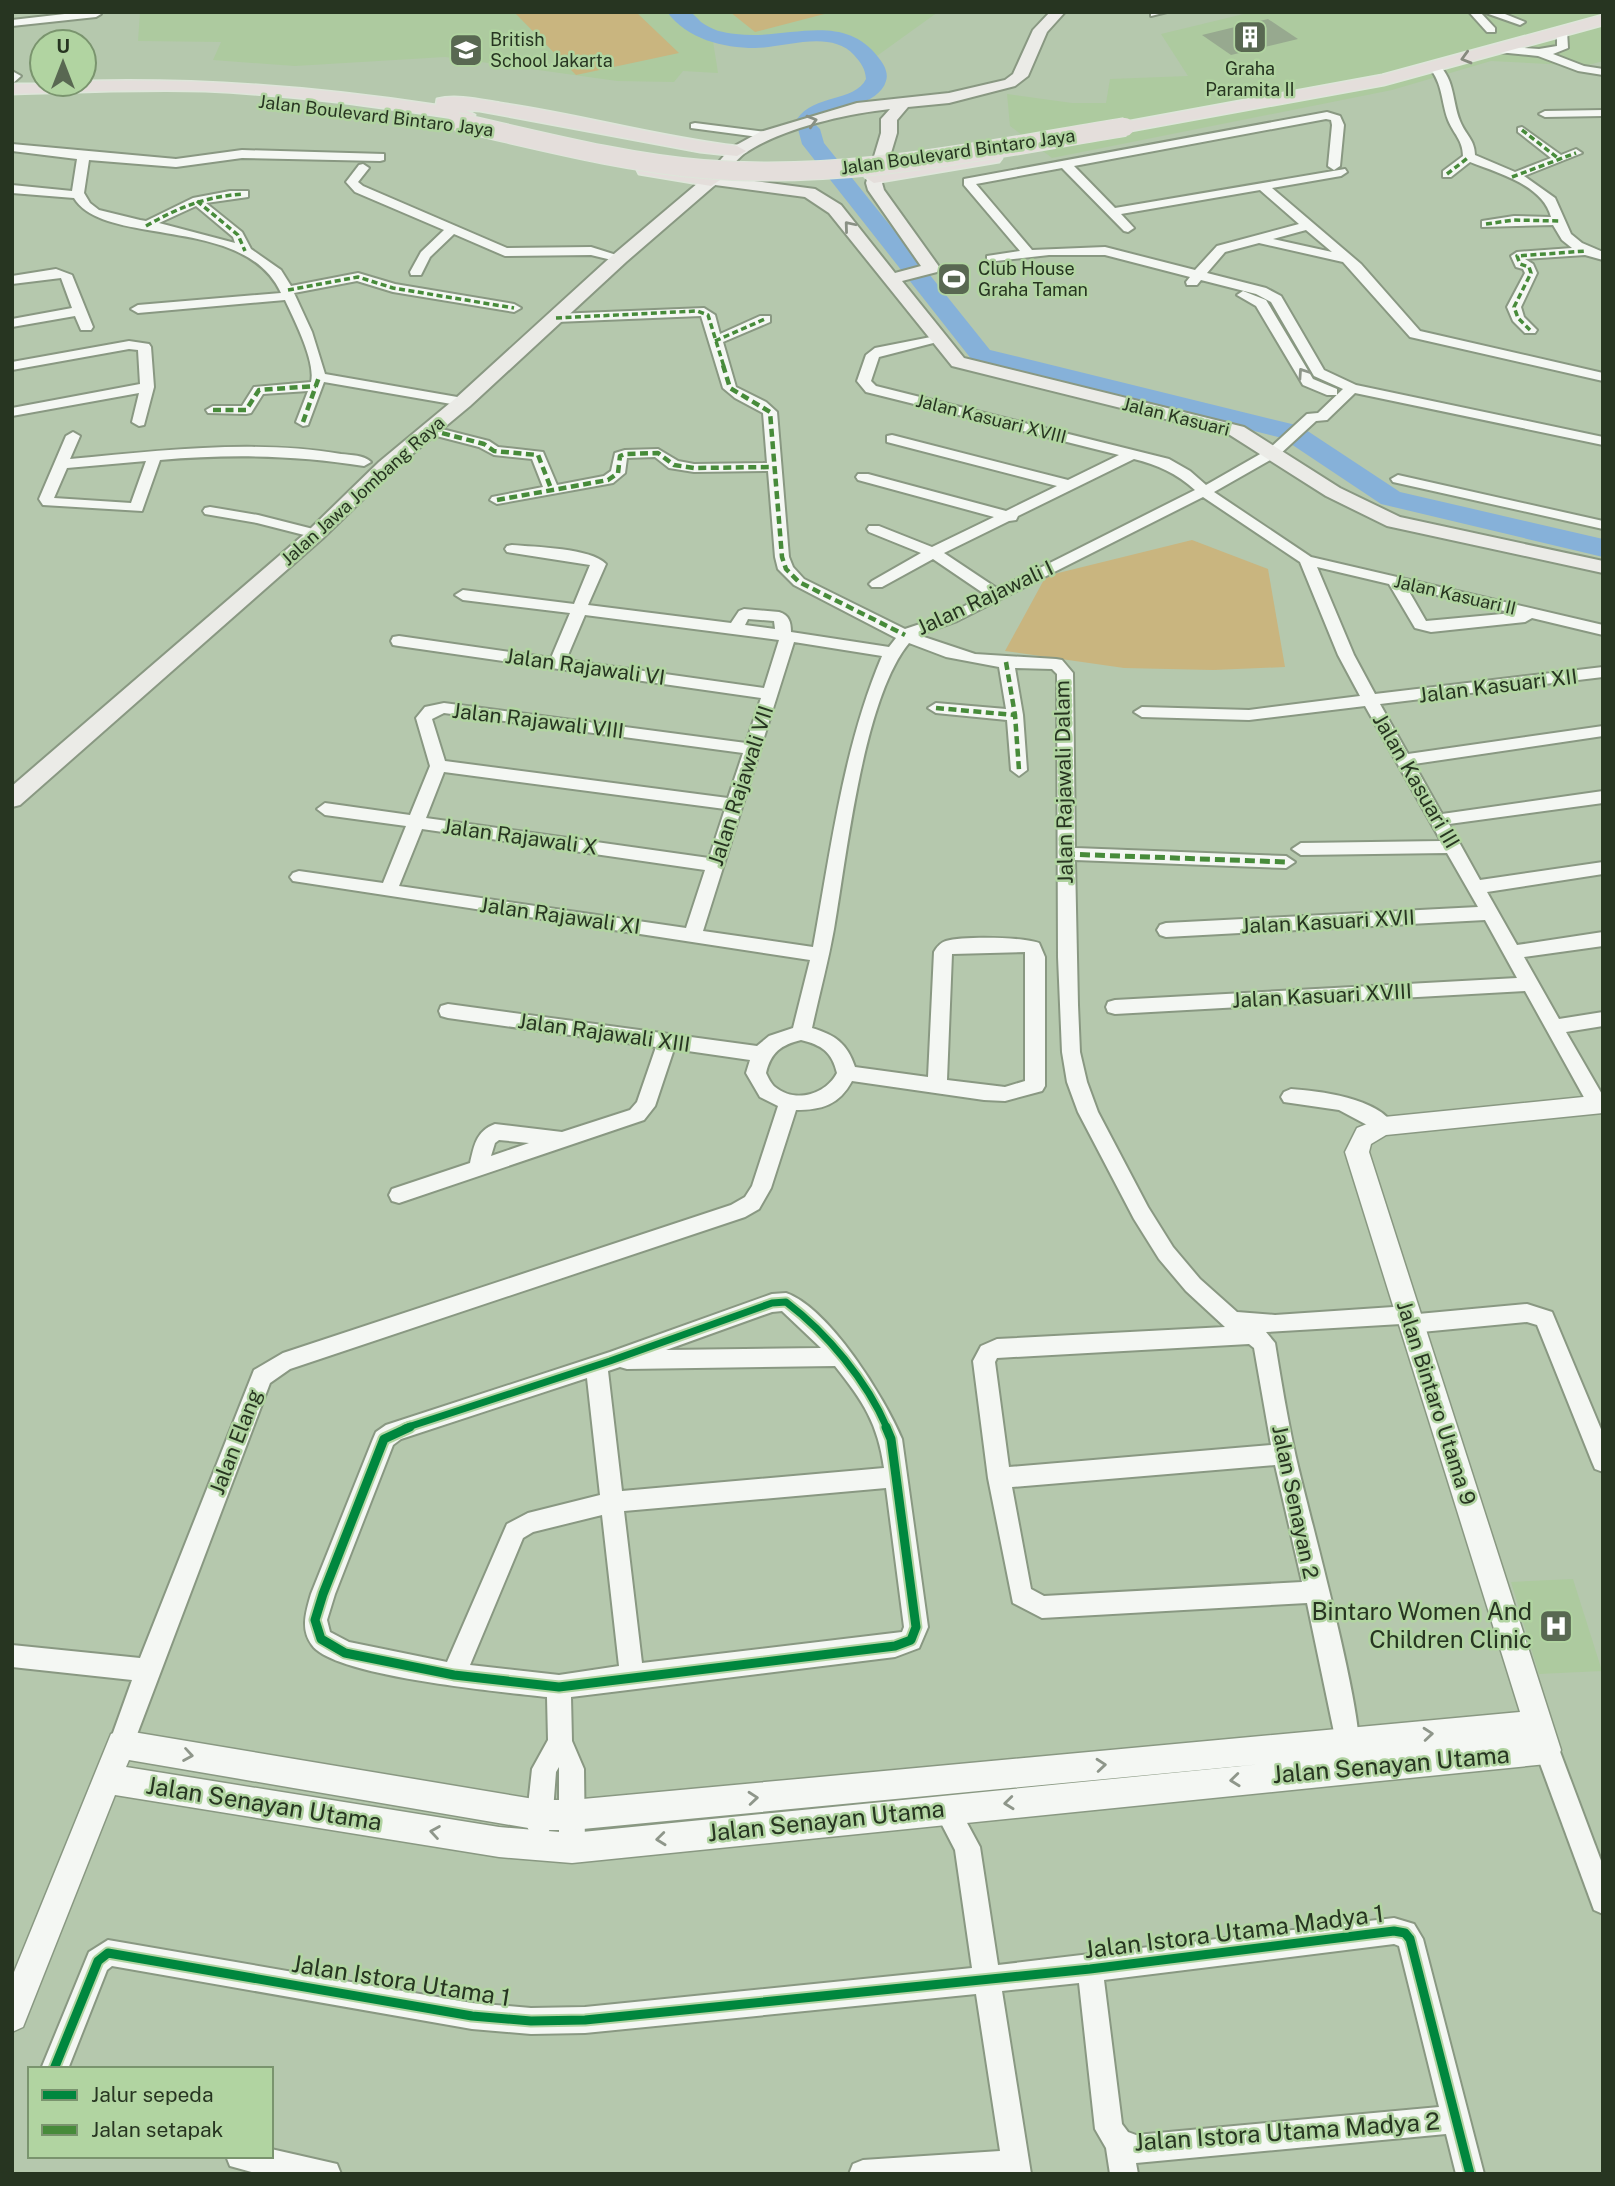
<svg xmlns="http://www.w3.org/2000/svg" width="1615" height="2186" viewBox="0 0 1615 2186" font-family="'Public Sans',sans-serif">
	<rect width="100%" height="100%" fill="#b5c8ad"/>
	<g fill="#adca9f">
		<polygon points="140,12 938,12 874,58 850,35 830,33 713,41 718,73 683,71 674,82 617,81 445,57 295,66 213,60 221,42 138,41"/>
		<polygon points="1252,12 1603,12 1603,61 1585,66 1491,61 1392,90 1052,158 1010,126 1007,94 1072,103 1106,103 1110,79 1188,76 1161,34"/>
		<polygon points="1573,1579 1602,1671 1539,1674 1511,1582"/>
	</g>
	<g fill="#c9b57f">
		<polygon points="514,12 636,12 679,53 576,75"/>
		<polygon points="730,12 832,12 755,32"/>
		<polygon points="1192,540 1268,569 1285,667 1213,670 1124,668 1005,651 1046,576"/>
	</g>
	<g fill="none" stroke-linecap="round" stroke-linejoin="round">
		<path fill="#86b1d9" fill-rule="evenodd" d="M667,12C673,12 683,10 689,12C693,13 698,19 701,22C712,30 723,33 736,34C785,41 842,10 878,57C883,63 889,72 886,81C879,106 834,107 815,124L820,129L824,143L990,350L1300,426L1400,492L1603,539V557L1381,504L1282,438L972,360L802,144L798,129L802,124L797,119C814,94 855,102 866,79C865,68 861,63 854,55C830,29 785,48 755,48C723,48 687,39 667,12Z"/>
	</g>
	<polygon fill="#97a98f" points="1268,19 1298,39 1231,55 1202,35"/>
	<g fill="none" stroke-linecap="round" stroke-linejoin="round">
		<g stroke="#899882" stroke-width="4">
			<g id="minor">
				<polygon points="82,12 101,14 96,17 12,26 12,20"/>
				<polygon points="1151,12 1167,12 1151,16"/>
				<polygon points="1469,12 1480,12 1495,28 1495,32 1487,32"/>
				<polygon points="1483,12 1500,12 1525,22 1520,25"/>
				<polygon points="1562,28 1567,31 1568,48 1553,54 1584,66 1603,69 1603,75 1578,71 1538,56 1498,52 1493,49 1498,46 1539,49 1557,46 1557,31"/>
				<path d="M1431,65H1439C1455,81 1452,101 1460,121C1465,134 1475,140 1475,155L1515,172L1551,158L1518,132V128L1522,127L1561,155L1576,149L1582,153L1524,176L1555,198L1571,234L1582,243L1603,252V260L1585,255L1525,259L1533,264L1537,273L1521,307L1524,317L1537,330L1535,333H1525L1513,321L1507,307L1525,273L1523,269L1516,267L1511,256L1517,252L1572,248L1562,240L1553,225L1482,227V221L1514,216L1551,217C1543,185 1498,173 1470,162L1451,177H1443V171L1463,156C1463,140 1453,133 1448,120C1441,101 1443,84 1429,67Z"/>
				<polygon points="12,71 21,76 12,84"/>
				<polygon points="1603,110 1603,116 1545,117 1539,114 1545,111"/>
				<path d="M1327,112L1340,116L1344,125L1340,166L1334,170L1328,166L1332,125L1331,120L1326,119L1074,166L1115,208L1345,169L1347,172L1341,176L1272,188L1361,264L1420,331L1603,373V381L1410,337L1343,262L1259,243L1225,252L1207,273L1266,288L1281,296L1324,370L1356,385L1603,437V445L1355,393L1327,420L1316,421L1279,455L1214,492L1311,557L1603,625V635L1532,618L1525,622L1431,632L1415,628L1389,584L1317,567L1354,655L1375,694L1603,667V677L1380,704L1408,754L1603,726V736L1414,764L1442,814L1603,791V803L1449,824L1480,880L1603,862V874L1487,892L1517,945L1603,932V946L1524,957L1559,1019L1603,1012V1026L1566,1032L1603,1096V1111L1591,1110L1525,991L1115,1014L1108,1012L1106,1007L1108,1002L1115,1000L1517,978L1485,920L1166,937L1160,935L1157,930L1160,925L1166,923L1478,907L1447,853L1301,855L1292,849L1301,843L1441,841L1365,706L1249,720L1142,717L1134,712L1142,707L1249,710L1360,696L1338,655L1300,562L1203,497L957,621L918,635L975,654L1056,659L1062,660L1073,673L1075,848L1286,856L1295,862L1286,868L1075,860L1078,1005L1080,1052L1087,1082L1098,1112L1148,1207L1173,1247L1200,1279L1237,1312L1275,1315L1408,1306L1415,1309L1418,1314L1527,1304L1552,1312L1603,1434V1472L1595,1469L1592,1462L1537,1325L1527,1322L1411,1333L1404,1330L1401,1324L1266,1332L1275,1343C1281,1380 1287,1417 1295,1453C1305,1501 1370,1731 1358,1761L1349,1764L1340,1761L1307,1603L1042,1618L1013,1603L988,1478L973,1361L981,1346L997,1339L1225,1327L1186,1291L1159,1259L1134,1219L1078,1112L1067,1082L1062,1052L1058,957L1057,674L1052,669L1015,668L1023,715L1027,770L1019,776L1011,770L1007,720L936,713L928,708L936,703L1006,709L999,667L946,657L909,643C863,699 847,854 834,929C828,963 819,995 812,1028C835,1035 847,1043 855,1067L928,1077L934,952C937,947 940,943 946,941C963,936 1024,937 1039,943L1045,957V1086L1042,1091L1005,1101L984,1100L852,1081C839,1105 822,1110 796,1110L771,1188L759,1209L745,1217L290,1369L270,1383L130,1753L121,1756L112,1753L109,1744L132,1680L12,1667V1645L140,1658L254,1370L283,1353L731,1205L745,1197L752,1186L778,1106L760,1097L746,1073L750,1060L674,1049L655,1106L644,1120L399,1203L392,1201L389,1195L392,1189L470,1163C474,1146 476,1131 495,1124L562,1132L630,1110L637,1102L656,1047L448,1018L441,1016L439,1011L441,1006L448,1004L757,1046L769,1036L793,1028L810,960L293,881L290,877L293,873L299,871L383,883L406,826L325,815L317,809L325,803L410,815L430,766L416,718L425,707L444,703L746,743L761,698L399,646L393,645L391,641L393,637L399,636L551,658L570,613L463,600L455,595L463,590L574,604L590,565L507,552L505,549L507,546L512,545C535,547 591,548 606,564L588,605L731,623L739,611L744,609L779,612C789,615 791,622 791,632L889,647L896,638L794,585L778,569L775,557L768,471L694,472L669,468L655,457L627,458L625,473L613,483L497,504L490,500L492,497L543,487L532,459L494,455L479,447L425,433V427L430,426L489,441L498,447L543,452L557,485L604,476L611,471L615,453L625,450L658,449L678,461L694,464L767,463L763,413L735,398L723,388L701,316L556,322L549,318L556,314L704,308L715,315L720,334L760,316H770V322L723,342L736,387L766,402L777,412L789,557L793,567L804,579L905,629L947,615L986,595L933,559L882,587H872L869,584L872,581L921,553L869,532L867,529L869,526H879L932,547L994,517L858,480L856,477L858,474H868L1006,511L1057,486L887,442V436L892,435L1068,480L1119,455L866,392L857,381L866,355L875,348L941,335V341L879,357L871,381L876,386L1169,459L1190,471L1206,485L1269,449L1307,414L1318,413L1343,389L1314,376L1271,302L1256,294L1201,280L1197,285H1187L1186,282L1190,277L1105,255H1049L987,262V256L1020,251L964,185V179ZM1062,168L1124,231L1128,232L1134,228L1121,214L1260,190L1299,224L1217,246L1195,270L1105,247L1032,250L976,184ZM1306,230L1332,252L1273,239ZM1134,459C1158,465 1176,473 1195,490L998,589L944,553L1009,521L1016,520L1018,516ZM1407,588L1513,613L1426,621ZM585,615L779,640L764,688L566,660ZM748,619L774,621L775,629L745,625ZM794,642L882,656C843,748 831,849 813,947L703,931ZM444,713L743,753L728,798L445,761L432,719ZM444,772L725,809L709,858L426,818ZM422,829L705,870L686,928L399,886ZM1025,952V1081L1005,1087L947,1080L952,954ZM801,1040C822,1045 832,1052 837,1073C826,1094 796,1104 775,1087C771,1084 768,1077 766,1073C771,1052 781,1045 801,1040ZM499,1140L529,1143L491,1156L495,1143ZM1249,1344L1254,1348L1271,1445L1009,1467L995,1362L997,1358ZM1275,1465L1302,1582L1044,1596L1031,1589L1012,1487Z"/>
				<polygon points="695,123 766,132 772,135 766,138 691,128 691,124"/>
				<path d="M12,144L176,159L242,150L384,154V160L380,161L242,158L176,167L89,160L84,193L90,203L99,210L140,220L146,221L193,198L230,191H248V197L206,203L242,232L251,249L281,270L291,286L358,273L395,284L514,304L521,308L514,312L393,292L357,281L294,293L312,332L325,374L463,398L470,402L463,406L324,382L308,425L303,426L296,422L308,391L263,394L251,413L246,414L208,413L206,410L213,406H242L254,387L311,382C316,362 294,319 285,300L138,313L131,309L138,305L281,293C245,214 104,248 74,198L12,193V185L72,191L77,159L12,151ZM196,206L233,237L235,243L159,223Z"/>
				<polygon points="363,164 369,168 358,182 363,186 507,248 591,247 626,258 620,262 591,255 505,256 454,234 430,257 421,275 411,275 410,272 421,252 444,230 355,192 346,182 359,165"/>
				<polygon points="56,269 72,275 93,327 91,330 81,330 75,316 12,327 12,319 72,308 61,278 12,284 12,276"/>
				<polygon points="1243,291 1266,300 1313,379 1337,389 1337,395 1327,395 1303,385 1256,306 1237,295"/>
				<polygon points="129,341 149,344 151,347 154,387 144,425 139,426 132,422 139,393 12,416 12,408 140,384 138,350 129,349 12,370 12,362"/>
				<path d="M73,432L80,436L70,459C159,451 252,439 341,454C351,455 364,455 371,462L364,466C296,455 229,454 160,460L142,511L43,505L39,499L66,436ZM146,461L131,503L54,498L67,468Z"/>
				<polygon points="1398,475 1603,521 1603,529 1393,482 1391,479"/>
				<polygon points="210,507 258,515 321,531 323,534 316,538 257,523 205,514 203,511 205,508"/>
				<path d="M1291,1089C1319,1091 1379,1098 1394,1126L1391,1131L1384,1134L1339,1110L1284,1102L1281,1097L1284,1092Z"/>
				<path d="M786,1293C829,1308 885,1398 902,1439L928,1627L919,1648L895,1657L571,1697L572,1741L584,1769L585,1848L581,1857L572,1861L563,1857L559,1848V1767L556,1772L552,1824L548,1833L539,1837L530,1833L526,1824L532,1769L548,1740L547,1697C505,1692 334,1677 312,1645C300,1629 306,1612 311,1594L373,1439L376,1432L386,1425L610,1352L772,1294ZM782,1311L821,1348L666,1350L772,1312ZM835,1366C863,1401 878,1424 884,1468L622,1491L608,1371L620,1367L627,1369ZM587,1378L600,1495L528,1513L507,1524L447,1662L349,1642L330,1632L327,1620L335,1594L393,1445L401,1439ZM886,1488L904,1627L902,1632L642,1663L624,1511ZM602,1515L619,1666L559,1675L470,1665L523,1538L533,1532Z"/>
				<polygon points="1547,1738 1556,1741 1603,1866 1603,1914 1594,1910 1535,1750 1538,1741"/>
				<path d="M953,1796L962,1799L966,1821L980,1847L998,1965L1394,1918L1414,1924L1423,1939L1484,2174H1456L1446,2134L1136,2163L1138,2174H1110L1106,2148L1095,2129L1079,1983L1002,1991L1031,2174H849L853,2164L863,2160L1000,2151L976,1994L585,2033L531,2034L472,2029L112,1966L107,1970L68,2069H41L89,1952L108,1940L472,2003L531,2008L585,2007L972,1968L955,1850L941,1823V1808L944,1799ZM1394,1944L1399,1946L1439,2107L1136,2135L1128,2132L1122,2124L1104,1980Z"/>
				<polygon points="271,2149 337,2164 341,2174 259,2174 230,2166 226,2156 271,2156"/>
			</g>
		</g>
		<g stroke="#899882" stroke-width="3">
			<path id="tertiary" d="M1603,1095V1113L1386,1135L1371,1144L1369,1152L1561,1750L1557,1760L1547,1764L572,1863L499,1857L115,1795L23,2027L12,2032V1977L111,1734L121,1730L540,1800H572L1520,1712L1345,1152L1357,1128L1384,1117ZM129,1760L540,1830H572L1262,1764L572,1833L499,1827L126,1767Z"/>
		</g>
		<g stroke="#899882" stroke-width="4">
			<path id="secondary" d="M1050,12H1065L1047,32L1028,76L1015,86L949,103L908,107L897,120V133L882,183L884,190L940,268L937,272L902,281L964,358L1244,427L1340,488L1400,517L1603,561V573L1387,526L1326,496L1230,435L952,366L829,213L805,197L715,185L626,262L470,406L393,470L323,538L20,805L12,807V786L309,530L379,462L456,398L614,254L705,177L731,148L760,132L857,103L949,93L1005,80L1013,74L1033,30ZM890,109L881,119V133L866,183L868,190L921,266L895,273L841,205L815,189L723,177C730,169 737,159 745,153C783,128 845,114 890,109Z"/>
		</g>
		<g stroke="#dee6da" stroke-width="3">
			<g id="primary">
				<polygon points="1603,15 1603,25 1384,85 1125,132 1116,127 1125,122 1382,75"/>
				<path d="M84,81C202,78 318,87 436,105L437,99C456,94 481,100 500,103C580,114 657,137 737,146L746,151L737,156L700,152L480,111L466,110L475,115L466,120C380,107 293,95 205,91C141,89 76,92 12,94V84H84Z"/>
				<polygon points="993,153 999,154 1002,158 999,162 874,183 865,177 874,171"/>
				<polygon points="646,164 711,174 720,180 711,186 639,174 637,170"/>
			</g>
		</g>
		<use href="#minor" fill="#f4f7f3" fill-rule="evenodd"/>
		<use href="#tertiary" fill="#f4f7f3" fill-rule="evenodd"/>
		<use href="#secondary" fill="#ebebe7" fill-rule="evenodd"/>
		<use href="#primary" fill="#e4dedb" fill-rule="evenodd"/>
		<g stroke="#dee6da" stroke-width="20" stroke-linecap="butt">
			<path id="primary-bridge" d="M457,122C538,140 620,162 703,169C845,181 985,150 1125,127"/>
		</g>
		<use href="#primary-bridge" stroke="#e4dedb" stroke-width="18"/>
		<g stroke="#478b3a" stroke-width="3.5" stroke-dasharray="6 3.5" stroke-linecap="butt">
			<polyline points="1522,130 1559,159"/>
			<polyline points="1447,174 1469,157"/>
			<polyline points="1512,177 1576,153"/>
			<polyline points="197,201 238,235 245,251"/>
			<polyline points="1486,224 1514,220 1559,221"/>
			<path d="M146,226C177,208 207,196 244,194"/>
			<polyline points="288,290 358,277 393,288 514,308"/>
			<polyline points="556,318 697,311 708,315 724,367"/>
			<polyline points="1530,330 1518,318 1514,307 1531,273 1529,267 1520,264 1517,256 1586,251"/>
			<polyline points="715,341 765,319"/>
		</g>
		<g stroke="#478b3a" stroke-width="4.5" stroke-dasharray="8 4.5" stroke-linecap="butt">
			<polyline points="723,365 730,388 770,412 782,557 786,569 799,582 905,635"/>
			<polyline points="213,410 246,410 259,390 316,386"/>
			<polyline points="303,422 319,377"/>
			<polyline points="430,430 484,444 494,451 538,455 552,491"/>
			<polyline points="497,500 608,480 618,473 620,456 625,454 658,453 674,465 694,468 773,467"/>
			<polyline points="1006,662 1015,715 1019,770"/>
			<polyline points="936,708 1015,715"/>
		</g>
		<polyline stroke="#478b3a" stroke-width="5" stroke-dasharray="10 5" stroke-linecap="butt" points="1065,854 1286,862"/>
		<g stroke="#b1d4a1" stroke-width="11">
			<path id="cycleway-far1" d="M405,1428L610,1361L772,1303L786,1302C827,1333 867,1381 887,1428"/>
		</g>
		<g stroke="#b1d4a1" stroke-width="13">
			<g id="cycleway">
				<polyline points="410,1427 384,1439 323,1594 315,1620 321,1639 345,1653 454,1675 559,1687 895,1646 911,1640 916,1627 891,1439 886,1427"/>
				<polyline points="54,2069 98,1961 108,1953 472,2016 531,2021 585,2020 1090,1969 1394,1931 1405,1933 1410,1939 1470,2174"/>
			</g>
		</g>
		<use href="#cycleway-far1" stroke="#00873e" stroke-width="7"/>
		<use href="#cycleway" stroke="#00873e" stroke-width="9"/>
	</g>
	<defs><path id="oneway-chevron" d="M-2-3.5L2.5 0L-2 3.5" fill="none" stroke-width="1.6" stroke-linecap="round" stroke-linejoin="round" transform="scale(1.75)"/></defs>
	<use stroke="#868a7e" href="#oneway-chevron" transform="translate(1466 58) rotate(164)"/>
	<g stroke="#899084">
		<use href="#oneway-chevron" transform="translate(812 121) rotate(-16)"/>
		<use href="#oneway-chevron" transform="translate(849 226) rotate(-130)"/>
	</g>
	<g stroke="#8e968a">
		<use href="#oneway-chevron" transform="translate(1303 373) rotate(-124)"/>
		<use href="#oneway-chevron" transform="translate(1428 1734) rotate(-5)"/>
		<use href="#oneway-chevron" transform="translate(188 1755) rotate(9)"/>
		<use href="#oneway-chevron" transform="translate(1101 1765) rotate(-5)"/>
		<use href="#oneway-chevron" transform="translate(1235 1780) rotate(174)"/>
		<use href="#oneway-chevron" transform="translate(753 1798) rotate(-5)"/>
		<use href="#oneway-chevron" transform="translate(1009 1803) rotate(174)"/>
		<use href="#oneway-chevron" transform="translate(435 1832) rotate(-171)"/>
		<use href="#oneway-chevron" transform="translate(661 1839) rotate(174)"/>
	</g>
	<defs>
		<g id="building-square" transform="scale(1.75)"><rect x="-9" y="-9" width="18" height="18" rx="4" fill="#596852" stroke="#b1d4a1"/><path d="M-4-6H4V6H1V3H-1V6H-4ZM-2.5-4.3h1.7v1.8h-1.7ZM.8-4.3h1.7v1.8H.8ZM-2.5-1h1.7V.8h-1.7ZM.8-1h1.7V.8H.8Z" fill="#fff"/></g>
		<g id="school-square" transform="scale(1.75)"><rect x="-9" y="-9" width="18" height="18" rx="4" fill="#596852" stroke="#b1d4a1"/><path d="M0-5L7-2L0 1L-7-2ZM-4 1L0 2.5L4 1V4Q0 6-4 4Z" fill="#fff"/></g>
		<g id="stadium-square" transform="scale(1.75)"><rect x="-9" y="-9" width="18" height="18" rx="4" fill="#596852" stroke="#b1d4a1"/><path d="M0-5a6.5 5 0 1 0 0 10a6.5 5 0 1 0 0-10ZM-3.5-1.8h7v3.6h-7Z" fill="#fff"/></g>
		<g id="hospital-square" transform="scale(1.75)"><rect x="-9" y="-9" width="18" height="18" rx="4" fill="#596852" stroke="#b1d4a1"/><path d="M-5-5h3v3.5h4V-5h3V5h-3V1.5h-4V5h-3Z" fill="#fff"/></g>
	</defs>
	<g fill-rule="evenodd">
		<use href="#building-square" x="1250" y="37"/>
		<use href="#school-square" x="466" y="50"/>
		<use href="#stadium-square" x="954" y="279"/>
		<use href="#hospital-square" x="1556" y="1626"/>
	</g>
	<g text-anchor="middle" stroke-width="5" stroke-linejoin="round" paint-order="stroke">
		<g font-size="18" fill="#273521" stroke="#b1d4a1" text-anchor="start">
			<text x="490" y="46">British<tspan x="490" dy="21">School Jakarta</tspan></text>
			<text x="1250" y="75" text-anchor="middle">Graha<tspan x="1250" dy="21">Paramita II</tspan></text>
			<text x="978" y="275">Club House<tspan x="978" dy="21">Graha Taman</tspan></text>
		</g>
		<g font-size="18" fill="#273521" stroke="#b1d4a1">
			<text transform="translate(376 116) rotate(7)" y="6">Jalan Boulevard Bintaro Jaya</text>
			<text transform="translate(958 152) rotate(-8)" y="6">Jalan Boulevard Bintaro Jaya</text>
			<text transform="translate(1176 417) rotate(14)" y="6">Jalan Kasuari</text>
			<text transform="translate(991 419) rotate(14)" y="6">Jalan Kasuari XVIII</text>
			<text transform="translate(363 491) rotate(-42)" y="6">Jalan Jawa Jombang Raya</text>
			<text transform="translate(1455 595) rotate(13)" y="6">Jalan Kasuari II</text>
		</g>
		<g font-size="21" fill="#273521" stroke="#b1d4a1">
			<text transform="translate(985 598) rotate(-25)" y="7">Jalan Rajawali I</text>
			<text transform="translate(585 667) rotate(8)" y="7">Jalan Rajawali VI</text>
			<text transform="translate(1498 686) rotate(-7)" y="7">Jalan Kasuari XII</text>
			<text transform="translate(538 721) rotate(7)" y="7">Jalan Rajawali VIII</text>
			<text transform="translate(1416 781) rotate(60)" y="7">Jalan Kasuari III</text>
			<text transform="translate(1064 782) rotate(-91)" y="7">Jalan Rajawali Dalam</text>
			<text transform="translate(741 786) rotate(-72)" y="7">Jalan Rajawali VII</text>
			<text transform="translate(520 837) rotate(8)" y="7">Jalan Rajawali X</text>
			<text transform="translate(560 916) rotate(8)" y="7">Jalan Rajawali XI</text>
			<text transform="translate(1328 922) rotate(-3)" y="7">Jalan Kasuari XVII</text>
			<text transform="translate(1322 996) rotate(-3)" y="7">Jalan Kasuari XVIII</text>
			<text transform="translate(604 1033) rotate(8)" y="7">Jalan Rajawali XIII</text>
			<text transform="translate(1436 1403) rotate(72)" y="7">Jalan Bintaro Utama 9</text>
			<text transform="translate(236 1442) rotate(-69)" y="7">Jalan Elang</text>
			<text transform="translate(1295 1502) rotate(78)" y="7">Jalan Senayan 2</text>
		</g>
		<g font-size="24" fill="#273521" stroke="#b1d4a1" text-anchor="end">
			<text x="1532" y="1620">Bintaro Women And<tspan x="1532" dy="28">Children Clinic</tspan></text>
		</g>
		<g font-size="24" fill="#273521" stroke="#b1d4a1">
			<text transform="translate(1391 1765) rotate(-5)" y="8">Jalan Senayan Utama</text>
			<text transform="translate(264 1804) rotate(9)" y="8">Jalan Senayan Utama</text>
			<text transform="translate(826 1821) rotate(-6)" y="8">Jalan Senayan Utama</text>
			<text transform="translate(1234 1932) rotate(-7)" y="8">Jalan Istora Utama Madya 1</text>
			<text transform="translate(401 1981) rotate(9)" y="8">Jalan Istora Utama 1</text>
			<text transform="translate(1287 2132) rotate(-4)" y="8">Jalan Istora Utama Madya 2</text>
		</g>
	</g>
	<rect width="1615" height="2186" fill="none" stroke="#273521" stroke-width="28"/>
	<rect x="28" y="2067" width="245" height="91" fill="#b1d4a1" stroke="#7a946e" stroke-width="2"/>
	<rect x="42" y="2090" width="35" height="10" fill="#00873e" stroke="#7a946e" stroke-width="2"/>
	<text x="91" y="2102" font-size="21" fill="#273521">Jalur sepeda</text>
	<rect x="42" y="2125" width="35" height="10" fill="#478b3a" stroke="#7a946e" stroke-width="2"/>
	<text x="91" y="2137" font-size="21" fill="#273521">Jalan setapak</text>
	<g transform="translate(63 63)"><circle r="33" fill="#b1d4a1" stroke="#7a946e" stroke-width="2"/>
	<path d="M0-5L12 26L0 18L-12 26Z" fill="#596852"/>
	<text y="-10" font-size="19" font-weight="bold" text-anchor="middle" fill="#273521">U</text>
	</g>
</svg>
